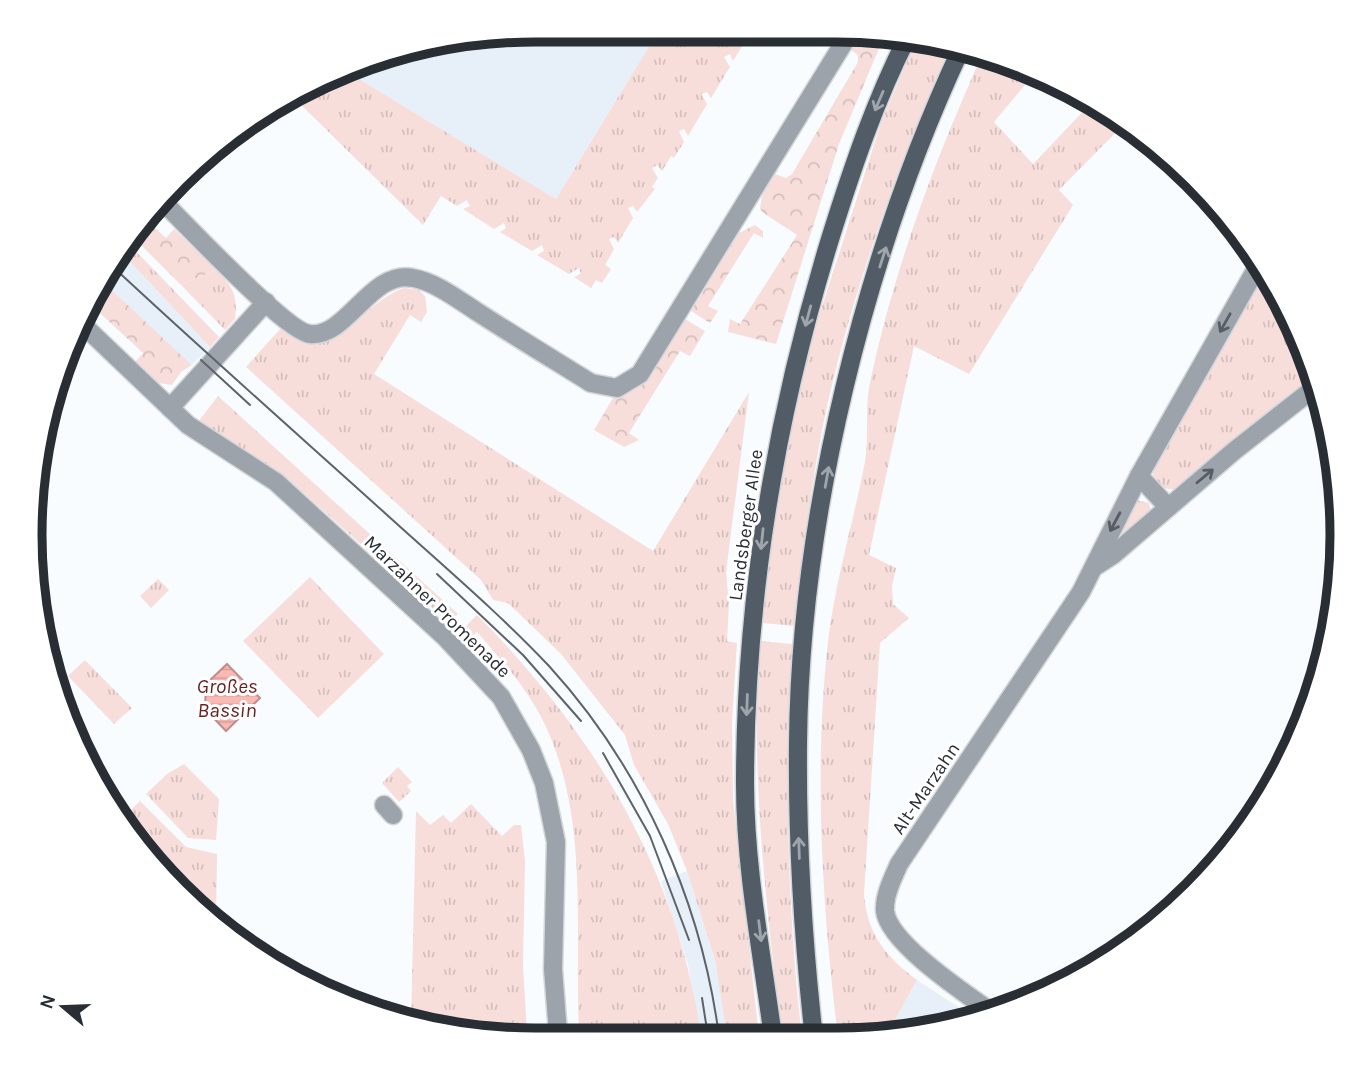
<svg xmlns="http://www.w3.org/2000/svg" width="1372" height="1070" viewBox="0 0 1372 1070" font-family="Karla,sans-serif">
	<defs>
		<pattern id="grass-tufts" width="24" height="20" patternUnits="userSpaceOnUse" patternTransform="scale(1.75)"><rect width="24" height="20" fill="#f7dedb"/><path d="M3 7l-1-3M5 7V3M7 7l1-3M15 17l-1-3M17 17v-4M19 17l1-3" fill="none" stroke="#d4bfbd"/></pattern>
		<pattern id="forest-crowns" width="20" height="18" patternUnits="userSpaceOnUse" patternTransform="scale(1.75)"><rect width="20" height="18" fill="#f7dedb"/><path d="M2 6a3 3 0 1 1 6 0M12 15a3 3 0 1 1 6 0" fill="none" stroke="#d4bfbd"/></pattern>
		<pattern id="water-rules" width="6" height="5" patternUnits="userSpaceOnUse" patternTransform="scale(1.75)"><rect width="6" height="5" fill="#fbb9b4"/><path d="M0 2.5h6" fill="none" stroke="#d79f9b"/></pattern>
	</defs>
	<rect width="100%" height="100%" fill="#f8fcff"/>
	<g fill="#e7f0f8">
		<polygon points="535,30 659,30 556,199 346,71 404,47"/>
		<polygon points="121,252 210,347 192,365 100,279"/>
		<polygon points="687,871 715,960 727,1036 701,1036 688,964 661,881"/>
		<polygon points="917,980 975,1018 886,1036"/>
	</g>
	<g fill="url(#grass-tufts)">
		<polygon points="659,30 752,30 733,61 730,54 724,57 730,67 711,98 707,92 701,94 707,104 688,136 684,129 679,131 684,142 674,158 671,156 662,171 657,165 652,168 658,178 652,187 655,189 637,212 633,206 628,208 633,218 618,243 614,237 609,239 614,249 605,265 611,269 602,283 596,280 591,288 574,277 581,274 579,268 569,274 537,255 544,251 542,245 532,251 500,232 506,228 504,223 494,229 463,209 470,206 467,200 457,206 441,196 423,225 290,94 346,71 556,199"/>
		<path d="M916,40L950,47C897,167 850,296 823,425C810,492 802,558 795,626L761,623L781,478L809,347L881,123Z"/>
		<path d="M983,53L1000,57L1035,73L994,122L1033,164L1094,100L1125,123L1059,190L1073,205L969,374L914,346L869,555L896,568L892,586L893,604L909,618L880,643L864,894C867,934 886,957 917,980L886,1036L838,1038C822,905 813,766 829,633C837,575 854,519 865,462C869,437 865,412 869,388C892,274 935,159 983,53Z"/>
		<polygon points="128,243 219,337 210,347 121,252"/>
		<path d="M216,270C233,286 238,296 235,319L225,330L181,285Z"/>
		<polygon points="1265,270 1274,282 1317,378 1176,490 1163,488 1153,475 1155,462"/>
		<path d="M404,288L419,290L425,296L427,312L421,322L410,315L374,374L653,551L749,392L726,572L729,604L727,641L737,643L732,721L733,799L759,1037L727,1036L715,960L687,871L668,824L634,765L625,735L561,654L508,603L493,600L481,580L246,367L281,328C334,368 358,304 404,288Z"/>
		<polygon points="218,396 458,614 449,623 288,479 198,422"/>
		<polygon points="1136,500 1149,503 1151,512 1126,537 1119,538"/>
		<polygon points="310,577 384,654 318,718 243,641"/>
		<polygon points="158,579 169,590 151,608 140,596"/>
		<path d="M477,615C593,731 678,871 701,1036L579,1033C574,934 589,830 550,736C534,696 505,664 477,632L468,640L460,632Z"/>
		<path d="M760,641L793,644C784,777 787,906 802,1038L782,1037C766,905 750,775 760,641Z"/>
		<polygon points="85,660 132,708 114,724 68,676"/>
		<polygon points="184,764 219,799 216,840 188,838 146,794 167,774"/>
		<polygon points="398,767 412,782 407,786 411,791 399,802 382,783"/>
		<polygon points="140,801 186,847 217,854 216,921 155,868 121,820"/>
		<polygon points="471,804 502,836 514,825 521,825 525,861 523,966 527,1032 437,1031 411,1023 416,811 430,825 443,815 451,823"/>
	</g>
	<g fill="url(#forest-crowns)">
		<polygon points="862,31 885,34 839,144 776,344 728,332 730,319 740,324 797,235 762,212 760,208 762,196 775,174 786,178 792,174 858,62 858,55 851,50"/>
		<polygon points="146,219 166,238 174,229 216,270 181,285 133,237"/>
		<polygon points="755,225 763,231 763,238 754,233 708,306 718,311 710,323 691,311 739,233"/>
		<polygon points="100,279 192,365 181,372 172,385 158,383 135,362 143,353 89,303"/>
		<polygon points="685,319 705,331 690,356 680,351 629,433 639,440 624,447 594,430 613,398 642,385"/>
	</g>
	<polygon fill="url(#water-rules)" stroke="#bc8f8e" stroke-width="2" points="227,664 260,698 226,731 205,709 206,684"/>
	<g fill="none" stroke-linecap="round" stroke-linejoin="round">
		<g stroke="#d3d7da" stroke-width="21">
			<g id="minor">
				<path d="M161,200C184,222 286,332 310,334C347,338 371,269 413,278C436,282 460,301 479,313C516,337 554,360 591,383L617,388L640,374L851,31"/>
				<polyline points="81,323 188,425 276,482 445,637 501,697 531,750 544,783 556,842 553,969 558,1033"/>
				<polyline points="170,408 266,302"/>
				<polyline points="1139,476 1168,507"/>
				<polyline points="1096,566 1113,555 1234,451 1318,385"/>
				<polyline points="384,805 393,815"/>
				<path d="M994,1014C968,995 889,944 885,911C884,895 893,878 899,864L1081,592L1139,476L1259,264"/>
			</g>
		</g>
		<g stroke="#d3d7da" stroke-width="21">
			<g id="primary">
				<path d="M773,1037C762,955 745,867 745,784C745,598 776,414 831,236C852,169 875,101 907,38"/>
				<path d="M814,1038C803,940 797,842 798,743C800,517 865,254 961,49"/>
			</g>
		</g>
		<use href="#minor" stroke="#9da3aa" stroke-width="18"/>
		<use href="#primary" stroke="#515c67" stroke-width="18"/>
		<g stroke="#5d6368" stroke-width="2">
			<path d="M111,265C201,349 294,431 386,514C441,564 498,612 549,666C642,768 701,900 719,1036"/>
			<polyline points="201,360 250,405"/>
			<polyline points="437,574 523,655 581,721"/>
			<polyline points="603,753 650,836 689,940"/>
			<polyline points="702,998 708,1036"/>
		</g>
	</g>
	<defs><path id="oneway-shaft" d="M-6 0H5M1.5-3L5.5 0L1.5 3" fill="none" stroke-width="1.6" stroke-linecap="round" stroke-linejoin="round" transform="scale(1.75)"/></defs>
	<g stroke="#9fa5ab">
		<use href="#oneway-shaft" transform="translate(879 101) rotate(113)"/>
		<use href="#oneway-shaft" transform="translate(883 257) rotate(-72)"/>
		<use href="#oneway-shaft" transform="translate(808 316) rotate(105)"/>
		<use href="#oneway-shaft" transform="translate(827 477) rotate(-80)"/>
		<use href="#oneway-shaft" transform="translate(762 539) rotate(96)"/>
		<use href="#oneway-shaft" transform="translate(747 705) rotate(92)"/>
		<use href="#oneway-shaft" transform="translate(799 848) rotate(-92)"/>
		<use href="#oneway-shaft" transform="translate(760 931) rotate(83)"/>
	</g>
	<g stroke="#575d63">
		<use href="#oneway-shaft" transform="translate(1225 323) rotate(119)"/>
		<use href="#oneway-shaft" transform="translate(1205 476) rotate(-40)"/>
		<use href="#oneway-shaft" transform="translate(1115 522) rotate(118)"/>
	</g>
	<g text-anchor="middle" stroke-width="6" stroke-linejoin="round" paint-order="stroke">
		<g font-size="19" fill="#282e34" stroke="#fff">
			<text transform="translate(745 525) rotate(-82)" y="7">Landsberger Allee</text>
			<text transform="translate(438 606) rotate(44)" y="7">Marzahner Promenade</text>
			<text transform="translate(925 788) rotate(-56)" y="7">Alt-Marzahn</text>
		</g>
		<g font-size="21" font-style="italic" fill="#691e1f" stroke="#fff">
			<text x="227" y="693">Großes<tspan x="227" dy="24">Bassin</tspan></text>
		</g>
	</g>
	<path d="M0 0H1372V1070H0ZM535 42H837A493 493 0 0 1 1330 535V535A493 493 0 0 1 837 1028H535A493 493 0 0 1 42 535V535A493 493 0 0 1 535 42Z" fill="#fff" fill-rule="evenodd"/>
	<path fill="none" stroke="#282e34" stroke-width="9" d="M535 42H837A493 493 0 0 1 1330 535V535A493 493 0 0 1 837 1028H535A493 493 0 0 1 42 535V535A493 493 0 0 1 535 42Z"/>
	<g transform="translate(63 1007) rotate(289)" stroke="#ffffff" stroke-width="5" paint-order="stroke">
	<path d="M0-5L12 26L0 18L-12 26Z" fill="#282e34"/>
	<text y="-10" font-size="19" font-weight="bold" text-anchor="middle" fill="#282e34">N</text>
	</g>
</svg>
